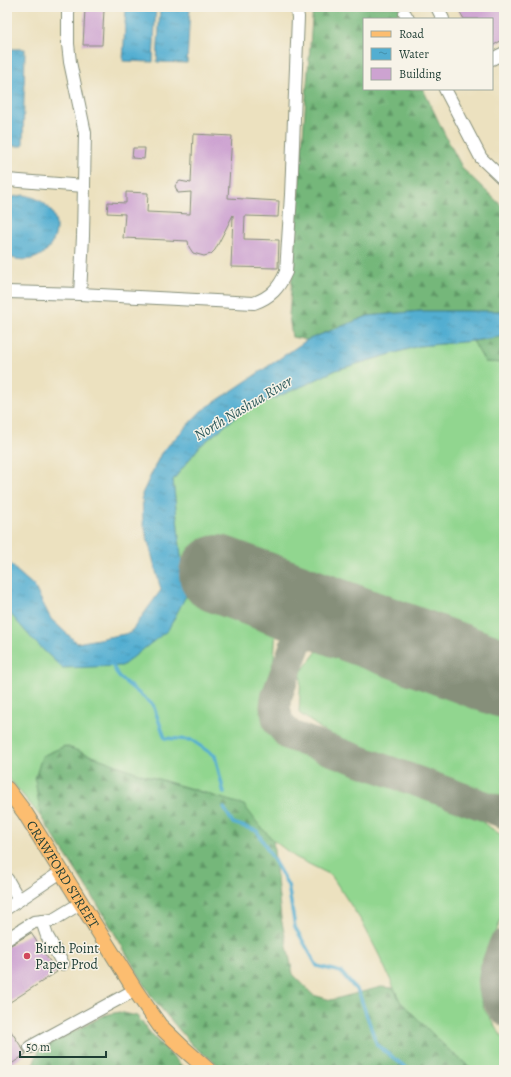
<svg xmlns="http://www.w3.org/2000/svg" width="511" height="1077" viewBox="0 0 511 1077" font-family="Alegreya,serif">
	<defs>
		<pattern id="forest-firs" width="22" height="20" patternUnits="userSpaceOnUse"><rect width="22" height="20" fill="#74b77a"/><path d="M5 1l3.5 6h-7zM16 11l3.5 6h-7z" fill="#5f9665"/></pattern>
		<pattern id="water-ripples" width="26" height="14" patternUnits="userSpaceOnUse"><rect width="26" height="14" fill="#53aed1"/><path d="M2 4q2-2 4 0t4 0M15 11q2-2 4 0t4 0" fill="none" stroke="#448faa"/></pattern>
	</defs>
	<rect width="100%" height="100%" fill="#f7f3e8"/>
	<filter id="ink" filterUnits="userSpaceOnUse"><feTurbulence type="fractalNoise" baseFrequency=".025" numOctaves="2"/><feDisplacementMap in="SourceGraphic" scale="8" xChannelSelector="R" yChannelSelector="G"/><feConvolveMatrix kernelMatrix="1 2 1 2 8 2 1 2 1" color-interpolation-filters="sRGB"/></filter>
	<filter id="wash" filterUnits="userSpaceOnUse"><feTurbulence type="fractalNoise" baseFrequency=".012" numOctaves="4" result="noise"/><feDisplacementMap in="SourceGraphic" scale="16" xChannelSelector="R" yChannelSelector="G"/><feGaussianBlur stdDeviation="0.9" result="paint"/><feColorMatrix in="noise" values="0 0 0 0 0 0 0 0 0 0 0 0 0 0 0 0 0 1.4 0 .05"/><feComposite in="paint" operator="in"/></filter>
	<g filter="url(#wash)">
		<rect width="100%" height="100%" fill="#ece1bf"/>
		<g fill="#91d68f" stroke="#588a62">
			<path d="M473,341L485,362L504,363V651L225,548L207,599L276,624C275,640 275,656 272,671C269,687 262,705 266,721C269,730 277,737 283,743L456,810L478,819L504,837V908L483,974L480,996L484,1009L504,1040V1070H473L449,1050L400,1001L379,955L362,922L331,875L295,857L273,840L259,825L206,793L141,774L65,746L42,756L35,779L41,817L7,776V610L11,614L122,666L187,594L181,556L173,480L200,446L243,411L305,385L336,370L419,346Z"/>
			<polygon points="324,642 504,707 504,804 423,774 330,735 299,713 301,672"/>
		</g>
		<g fill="url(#forest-firs)" stroke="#4a7a57">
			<polygon points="313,7 408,7 398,13 397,19 364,19 364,89 423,89 446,137 463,169 504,208 504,311 421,311 368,316 307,340 292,337 289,316"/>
			<polygon points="504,336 504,363 485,362 473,341"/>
			<polygon points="65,746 141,774 244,805 259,825 273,840 281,918 293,974 313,995 331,1000 381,987 394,988 400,1001 449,1050 473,1070 225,1070 193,1046 153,999 95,900 41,817 35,779 42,756"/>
			<polygon points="119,1012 137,1016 152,1035 186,1070 31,1070 39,1050 105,1015"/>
		</g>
		<g fill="url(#water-ripples)" stroke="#397682">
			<polygon points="126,7 156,7 153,62 123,61"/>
			<polygon points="160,7 190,7 187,63 157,62"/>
			<polygon points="7,49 25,49 23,146 7,146"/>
			<path d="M24,195C80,205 55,277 7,256V200L12,197Z"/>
			<polygon points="421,311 504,311 504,336 473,341 419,346 336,370 305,385 243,411 200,446 173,480 181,556 187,594 168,630 122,666 62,668 34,641 7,610 7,560 17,571 34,586 51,619 77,643 130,633 161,590 143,522 142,494 161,453 201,411 233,390 307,340 368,316"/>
		</g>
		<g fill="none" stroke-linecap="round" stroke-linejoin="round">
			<g stroke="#53aed1" stroke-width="3.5">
				<polyline points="111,663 119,677 153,705 165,738 192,740 215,756 224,793"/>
				<polyline points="224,808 233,823 257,831 288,885 295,927 317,966 341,972 359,993 377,1045 409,1070"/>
			</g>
			<g stroke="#868f7a" stroke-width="31">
				<path d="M343,620C323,618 310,618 298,638L276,698L275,707L278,722L289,735L504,813"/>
				<path d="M504,945C494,972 486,985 504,1010"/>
			</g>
			<polyline stroke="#868f7a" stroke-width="78" points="218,574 504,679"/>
		</g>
		<g id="blocks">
			<g fill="#cda3d1">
				<polygon points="457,7 504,7 504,39 492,46 492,19 464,19"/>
				<polygon points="85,9 104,10 102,45 83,45"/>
				<polygon points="193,134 232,136 228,198 279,201 278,217 245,216 244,239 279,240 278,268 231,267 233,215 215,250 211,254 204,256 193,253 189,247 188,241 123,238 125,214 107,213 108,202 126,203 126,192 148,193 147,212 190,214 191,192 178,193 175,186 177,183 180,181 191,183"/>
				<polygon points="133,148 145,148 144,159 132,158"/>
				<polygon points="31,933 57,972 7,1004 7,946 11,945"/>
				<polygon points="7,1025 26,1054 7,1067"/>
			</g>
		</g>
	</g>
	<g filter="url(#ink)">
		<use href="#blocks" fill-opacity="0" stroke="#868f7a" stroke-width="1"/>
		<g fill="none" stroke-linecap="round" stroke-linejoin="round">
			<g stroke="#868f7a" stroke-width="14">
				<g id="minor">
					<polyline points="68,7 68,44 70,62 85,133 83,236 80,294"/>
					<polyline points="437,7 443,19"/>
					<polyline points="405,14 408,19"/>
					<polyline points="492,59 504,53"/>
					<polyline points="445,89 481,158 504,180"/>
					<polyline points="7,180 84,186"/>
					<path d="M7,292L80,294L254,303C271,297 279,288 286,272L291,195L298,17L296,7"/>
					<polyline points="7,879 19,900"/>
					<polyline points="7,908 61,872"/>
					<polyline points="42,921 47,936 63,964"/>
					<polyline points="7,939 34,922 53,920 81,903"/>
					<polyline points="30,1047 135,990"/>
				</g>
			</g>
			<g stroke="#868f7a" stroke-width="17">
				<g id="major">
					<path id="s1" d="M7,789L25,813L135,990L160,1026L183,1048L208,1070"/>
				</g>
			</g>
			<use href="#minor" stroke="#fff" stroke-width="12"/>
			<use href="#major" stroke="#fcbd6f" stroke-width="15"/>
		</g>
	</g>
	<circle fill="#d1495b" stroke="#f7f3e8" stroke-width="1.5" cx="27" cy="956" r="4"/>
	<g text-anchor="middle" stroke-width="3" stroke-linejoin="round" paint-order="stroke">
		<g font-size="14" fill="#1f3d34" stroke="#f7f3e8">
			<text dy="5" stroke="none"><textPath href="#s1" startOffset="102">CRAWFORD STREET</textPath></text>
		</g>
		<g font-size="14" fill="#1f3d34" stroke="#f7f3e8" text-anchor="start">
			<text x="35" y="953">Birch Point<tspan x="35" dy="16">Paper Prod</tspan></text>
		</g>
		<g font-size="15" font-style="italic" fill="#2c595b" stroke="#f7f3e8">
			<text transform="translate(243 408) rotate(-31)" y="5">North Nashua River</text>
		</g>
	</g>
	<rect width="511" height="1077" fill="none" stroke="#f7f3e8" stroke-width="24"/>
	<rect x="363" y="18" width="130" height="72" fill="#f7f3e8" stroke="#a1aaa0"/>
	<rect x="371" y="31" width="20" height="6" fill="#fcbd6f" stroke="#a1aaa0"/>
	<text x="399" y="38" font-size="12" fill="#1f3d34">Road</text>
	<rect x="371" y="48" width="20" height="12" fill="url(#water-ripples)" stroke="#a1aaa0"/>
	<text x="399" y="58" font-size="12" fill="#1f3d34">Water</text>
	<rect x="371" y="68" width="20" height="12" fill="#cda3d1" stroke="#a1aaa0"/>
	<text x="399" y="78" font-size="12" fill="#1f3d34">Building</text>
	<path d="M20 1051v6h86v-6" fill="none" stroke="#1f3d34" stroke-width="2"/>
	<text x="26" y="1051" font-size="12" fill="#1f3d34" stroke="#f7f3e8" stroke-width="3" paint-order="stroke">50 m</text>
</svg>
